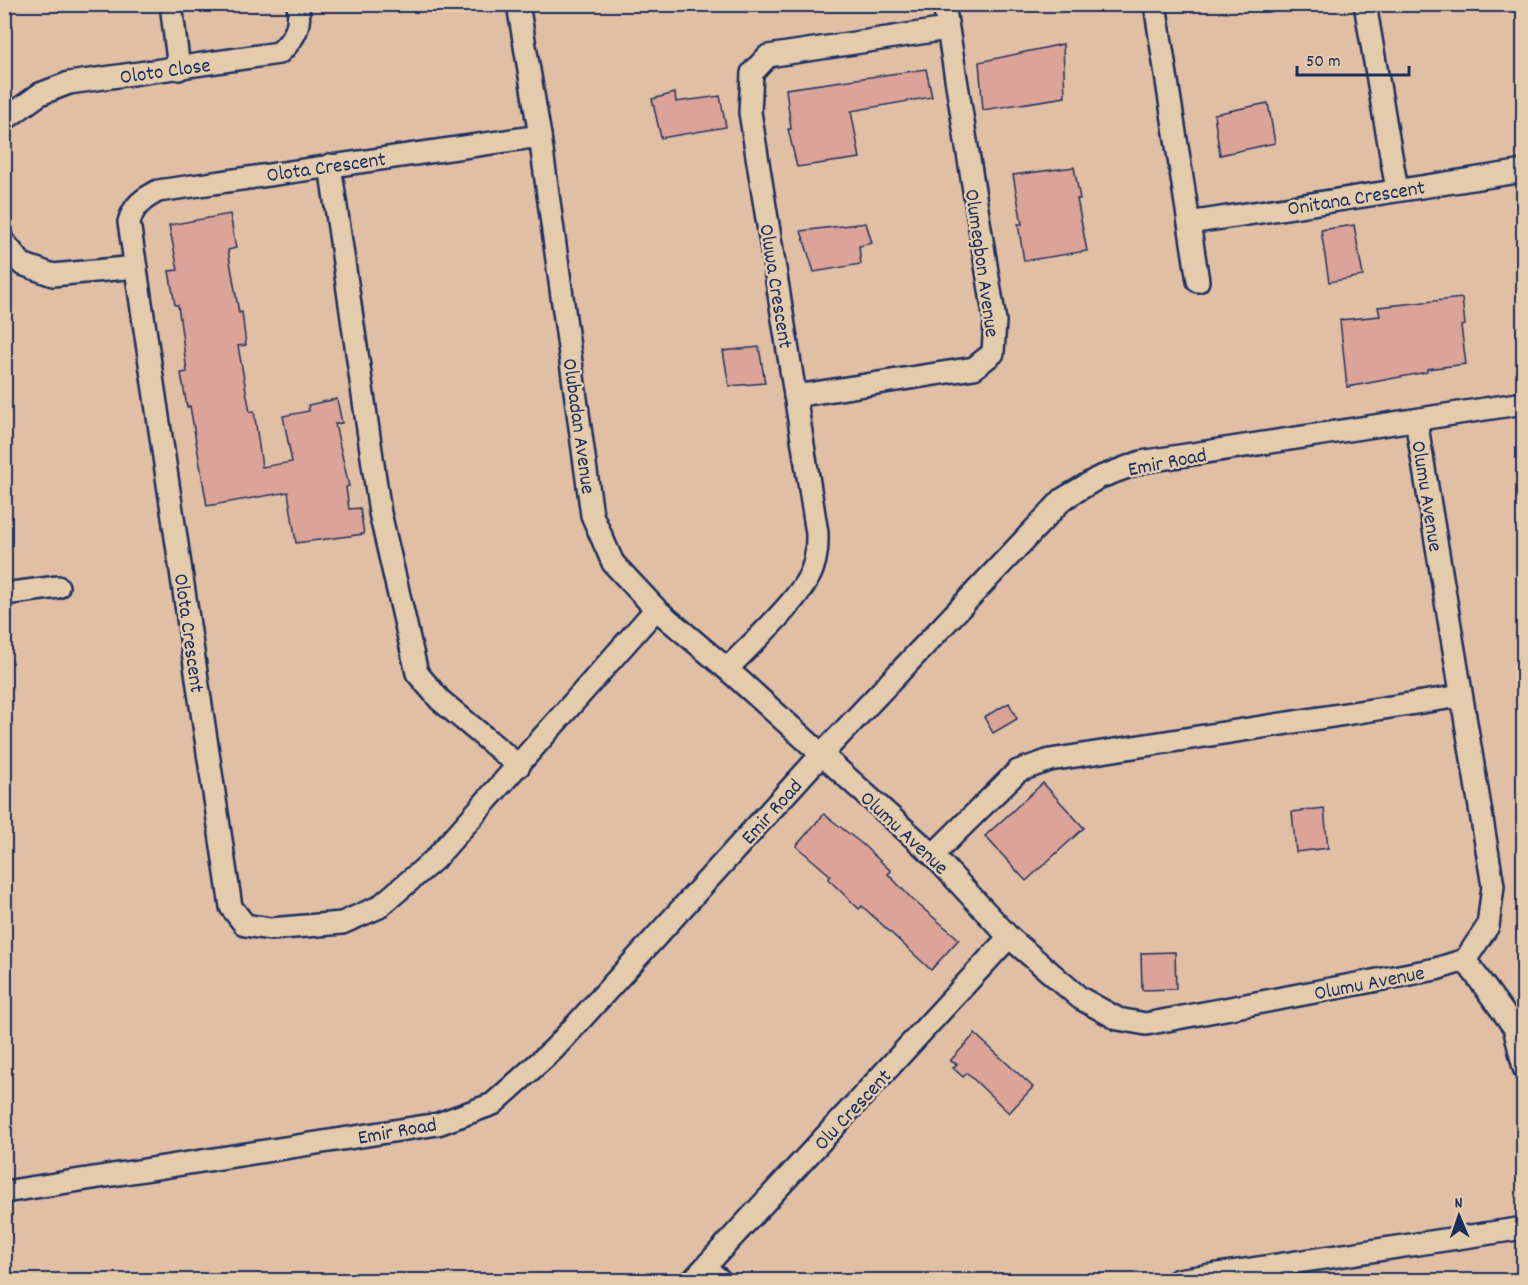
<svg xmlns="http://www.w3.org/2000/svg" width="1528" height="1285" viewBox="0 0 1528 1285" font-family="Dekko,sans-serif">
	<rect width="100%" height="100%" fill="#e1bfa5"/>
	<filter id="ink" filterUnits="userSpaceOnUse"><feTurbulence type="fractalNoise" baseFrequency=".0167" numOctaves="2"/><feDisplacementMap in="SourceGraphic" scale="12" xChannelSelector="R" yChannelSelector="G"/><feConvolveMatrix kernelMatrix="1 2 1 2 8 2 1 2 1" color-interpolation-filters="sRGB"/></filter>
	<g filter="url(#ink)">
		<g fill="#dca398" stroke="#1b2f5e" stroke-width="1.5">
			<polygon points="1063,44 1065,97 983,110 979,62"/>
			<polygon points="926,69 932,97 851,111 860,158 797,167 788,129 791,129 786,89"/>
			<polygon points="675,93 676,102 720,96 726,127 661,138 652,99"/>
			<polygon points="1268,103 1275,143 1220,155 1214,114"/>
			<polygon points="1074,167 1080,199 1077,199 1087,251 1024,261 1018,224 1022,224 1013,175"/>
			<polygon points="230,214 236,248 228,250 239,313 242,312 246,345 238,346 250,412 254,411 262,467 292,462 283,416 309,411 308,405 337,399 342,423 335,424 349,486 346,487 349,509 360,508 364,534 296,543 288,492 207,506 190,406 187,407 181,373 187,372 178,305 175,305 169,271 178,270 169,225"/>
			<polygon points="866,223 872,243 859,246 861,264 814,272 801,231"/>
			<polygon points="1354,225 1363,276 1329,282 1321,230"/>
			<polygon points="1462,298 1465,325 1461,326 1466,364 1427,369 1427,372 1347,387 1340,320 1380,316 1378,307"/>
			<polygon points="759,347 765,383 729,386 723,351"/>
			<polygon points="1009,703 1017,719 993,733 984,717"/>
			<polygon points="1043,783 1084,828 1026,881 985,836"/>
			<polygon points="1324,808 1328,848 1296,852 1292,812"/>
			<polygon points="824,814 862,844 891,871 888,874 913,900 959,939 931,970 862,906 859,909 828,879 831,876 796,846"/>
			<polygon points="1175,952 1176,989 1142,990 1141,953"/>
			<polygon points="975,1034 1033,1087 1009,1113 967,1073 963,1077 953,1068 957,1064 950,1061"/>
		</g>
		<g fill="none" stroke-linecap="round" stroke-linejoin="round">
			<g stroke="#1b2f5e" stroke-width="26">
				<g id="minor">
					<polyline points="171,4 179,69"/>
					<polyline points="518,4 540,136 592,515 613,563 656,609 727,669 933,855 1009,937 1080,998 1118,1019 1146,1024 1436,969 1465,960 1488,926 1493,886 1416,420"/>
					<polyline points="1155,4 1198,281"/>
					<polyline points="1365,4 1397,190"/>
					<path d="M4,120L40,94L69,83L279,53C295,38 301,27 298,4"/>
					<path d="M540,136L158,191C143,199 134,205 129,222L231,907L245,925L270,929L342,923L379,907L435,859L656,609"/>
					<polyline points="330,165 380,513 417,673 440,700 519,766"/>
					<polyline points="1189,223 1524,171"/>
					<polyline points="4,242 22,264 53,275 136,267"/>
					<polyline points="795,396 974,368 993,353 995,321 944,4"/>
					<polyline points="4,594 58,587"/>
					<path d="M727,669C749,646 802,598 812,570C817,557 817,546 817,533L750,112L752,73L768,56L947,29"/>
					<polyline points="933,855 1018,771 1050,760 1461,696"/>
					<polyline points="1465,960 1514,1027 1524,1068"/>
					<polyline points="4,1192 438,1124 493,1104 554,1049 821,755 1063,499 1098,478 1141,462 1524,403"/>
					<polyline points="705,1268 720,1280"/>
					<polyline points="693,1280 1009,937"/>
					<polyline points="1178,1280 1524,1228"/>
				</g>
			</g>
			<use href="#minor" stroke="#e3cbab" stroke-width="21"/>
		</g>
	</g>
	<g text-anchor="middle" stroke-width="5" stroke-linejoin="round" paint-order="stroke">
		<g font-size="21" fill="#1b2f5e" stroke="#e3cbab">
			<text transform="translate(165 70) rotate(-8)" y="7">Oloto Close</text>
			<text transform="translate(326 166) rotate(-8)" y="7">Olota Crescent</text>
			<text transform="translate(1356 197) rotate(-9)" y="7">Onitana Crescent</text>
			<text transform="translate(983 263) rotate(82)" y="7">Olumegbon Avenue</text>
			<text transform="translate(777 286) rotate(81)" y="7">Oluwa Crescent</text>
			<text transform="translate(580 426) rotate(82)" y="7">Olubadan Avenue</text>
			<text transform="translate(1167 461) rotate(-11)" y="7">Emir Road</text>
			<text transform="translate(1428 496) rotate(81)" y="7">Olumu Avenue</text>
			<text transform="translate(190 633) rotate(82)" y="7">Olota Crescent</text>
			<text transform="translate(771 811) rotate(-48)" y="7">Emir Road</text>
			<text transform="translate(905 832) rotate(43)" y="7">Olumu Avenue</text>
			<text transform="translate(1369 982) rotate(-11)" y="7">Olumu Avenue</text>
			<text transform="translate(852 1109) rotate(-47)" y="7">Olu Crescent</text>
			<text transform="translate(397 1130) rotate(-10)" y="7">Emir Road</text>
		</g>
	</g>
	<rect width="1528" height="1285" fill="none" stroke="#e3cbab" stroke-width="24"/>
	<rect x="12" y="12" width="1504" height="1261" fill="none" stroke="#1b2f5e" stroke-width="2" filter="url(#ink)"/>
	<g transform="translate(1459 1216) rotate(358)" stroke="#e3cbab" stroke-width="4.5" paint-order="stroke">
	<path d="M0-4.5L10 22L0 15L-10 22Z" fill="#1b2f5e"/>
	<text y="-9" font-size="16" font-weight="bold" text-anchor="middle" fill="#1b2f5e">N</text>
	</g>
	<path d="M1297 66v9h112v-9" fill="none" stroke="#1b2f5e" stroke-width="3"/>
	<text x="1306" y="66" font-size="18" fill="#1b2f5e" stroke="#e3cbab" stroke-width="4.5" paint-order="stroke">50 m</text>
</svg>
